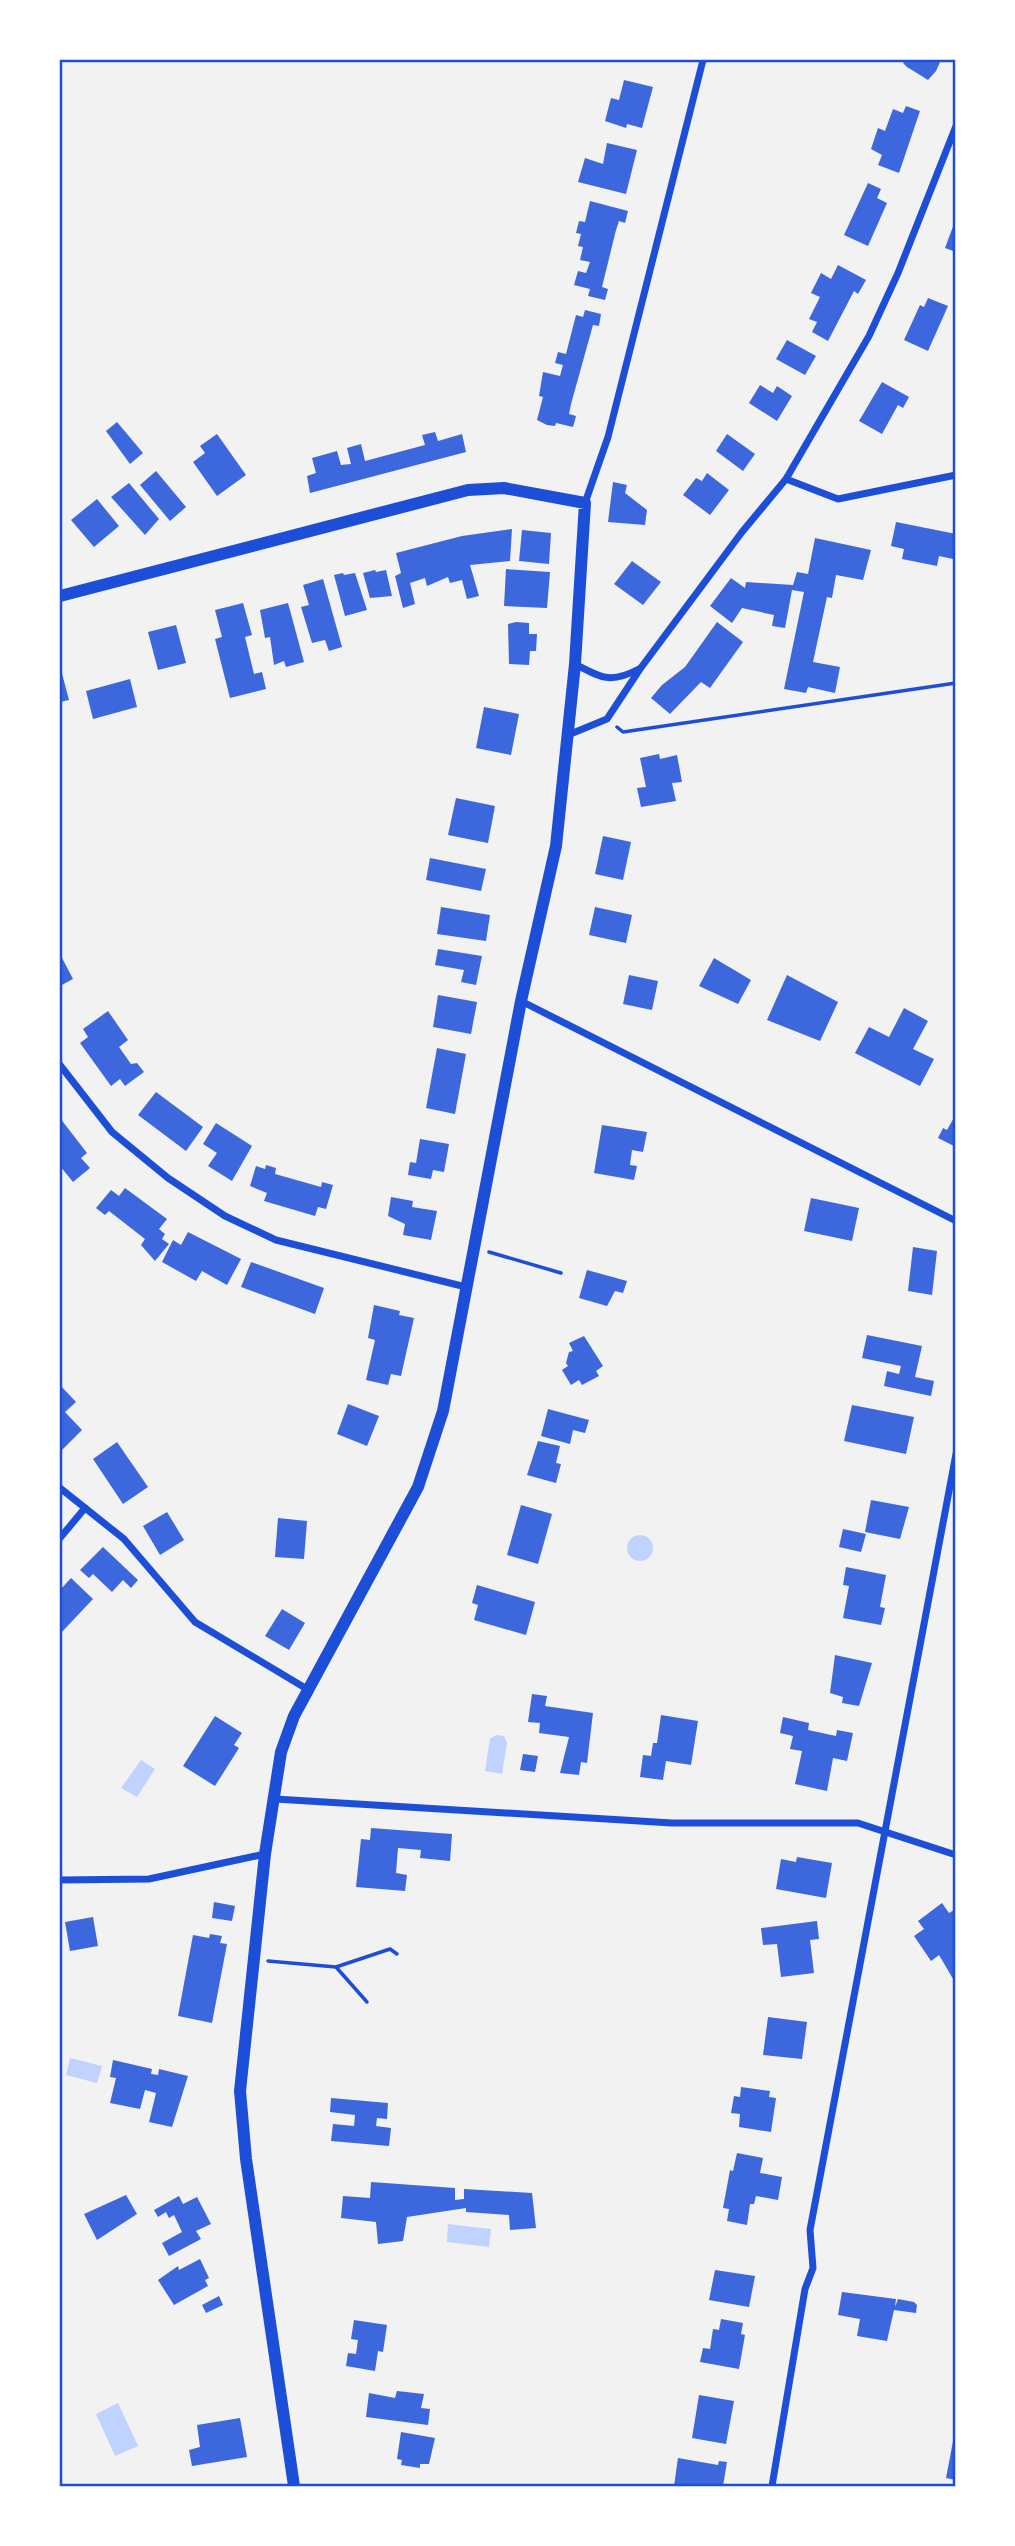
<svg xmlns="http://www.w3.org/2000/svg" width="1015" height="2546" viewBox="0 0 1015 2546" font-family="Helvetica,sans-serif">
	<rect width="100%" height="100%" fill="#f2f2f2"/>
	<g fill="#bfd3fe">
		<circle cx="640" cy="1548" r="13"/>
		<polygon points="496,1735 504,1736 507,1743 502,1774 485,1771 490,1739"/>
		<polygon points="141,1760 155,1769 137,1797 121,1788"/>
		<polygon points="70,2058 102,2066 97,2083 66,2075"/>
		<polygon points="448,2224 491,2229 489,2247 447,2242"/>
		<polygon points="118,2403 138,2446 115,2456 96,2414"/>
	</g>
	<g fill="#3d67dc">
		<polygon points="905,60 941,60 936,71 928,80 907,67 903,63"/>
		<polygon points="624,80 653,87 642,128 627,124 626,128 605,121 611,98 619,100"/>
		<polygon points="906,106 920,111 899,173 878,165 882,155 871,149 878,128 885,131 893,109 903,113"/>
		<polygon points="607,143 637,150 626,194 578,182 585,158 603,164"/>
		<polygon points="868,183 881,189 877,198 887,203 868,246 844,235"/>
		<polygon points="590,201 628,211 625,223 619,221 616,230 602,287 608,289 605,300 588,296 590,289 574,285 578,271 586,273 590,262 580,260 583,247 578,246 581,234 576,233 579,221 585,222"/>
		<polygon points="955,221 956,221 956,252 945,248"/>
		<polygon points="838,265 866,280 858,294 854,291 828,341 812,332 817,322 809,319 820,297 811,293 821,273 831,279"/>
		<polygon points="928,298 948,306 928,351 904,340 920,305 924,307"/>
		<polygon points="585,310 601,314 599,326 593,325 571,404 569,414 576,416 573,427 556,423 555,426 547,425 537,420 543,397 539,396 543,372 560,376 563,365 555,363 558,352 566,354 576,315 583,317"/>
		<polygon points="787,340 816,356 805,375 776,359"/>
		<polygon points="882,382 909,397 903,408 898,405 882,434 859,421"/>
		<polygon points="760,385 773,393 777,386 792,396 777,421 749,403"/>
		<polygon points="117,422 143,453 130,464 106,431"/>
		<polygon points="435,432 438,441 462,434 466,452 310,493 307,476 316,473 312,458 337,451 341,465 351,464 347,448 361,444 365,461 425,445 422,435"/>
		<polygon points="217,434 246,475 217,496 193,462 205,453 200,446"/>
		<polygon points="727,434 755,454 743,471 716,451"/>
		<polygon points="156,471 186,507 170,521 140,485"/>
		<polygon points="707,473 729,490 710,515 683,495 696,478 702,481"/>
		<polygon points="613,482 627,485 625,493 647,510 645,525 608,522"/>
		<polygon points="129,483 159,519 145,535 111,497"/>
		<polygon points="97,499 119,526 94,547 71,520"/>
		<polygon points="896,522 956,534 953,559 939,556 937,566 902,559 904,549 891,546"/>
		<polygon points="512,529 510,561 470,565 479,596 467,599 462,580 450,583 448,577 427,586 425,578 410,583 415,604 403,608 395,576 401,573 396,553 462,536"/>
		<polygon points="522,530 551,533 549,564 519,561"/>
		<polygon points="815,538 871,550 863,580 836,575 832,598 827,597 813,662 840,667 835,693 808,687 806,693 784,689 804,592 792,590 785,628 772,626 774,615 742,608 732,623 710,606 731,578 745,588 746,582 793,585 797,572 808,574"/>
		<polygon points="632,561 661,582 643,605 614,584"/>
		<polygon points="506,569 550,572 547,608 504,606"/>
		<polygon points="375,570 376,572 386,570 392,596 370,598 363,573"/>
		<polygon points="343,573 344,575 355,573 367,610 345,616 334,575"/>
		<polygon points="323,579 342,647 329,651 325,640 312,643 301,607 309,605 303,585"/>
		<polygon points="243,603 252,635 245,637 254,674 262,672 266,689 230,698 215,639 222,637 215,610"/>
		<polygon points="288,603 304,662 286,667 284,661 274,665 270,637 265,638 260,610"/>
		<polygon points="516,622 529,623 529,634 537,634 536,651 530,651 529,665 509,664 508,624"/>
		<polygon points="717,622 743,642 710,688 701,682 670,714 651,698 662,685 685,667"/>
		<polygon points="176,625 186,663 158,670 148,632"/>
		<polygon points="60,666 69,700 60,702"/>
		<polygon points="130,679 137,707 93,719 86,691"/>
		<polygon points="484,707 519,714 511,755 476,748"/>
		<polygon points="659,754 660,759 677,755 682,782 672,783 676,801 641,807 637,788 646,787 640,758"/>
		<polygon points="456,798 495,806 488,843 448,835"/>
		<polygon points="603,836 631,842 623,880 595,874"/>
		<polygon points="430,858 486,869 481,891 426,880"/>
		<polygon points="441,907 490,915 486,941 437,934"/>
		<polygon points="595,907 632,915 626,943 589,935"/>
		<polygon points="438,949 482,956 476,985 461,982 464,970 435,965"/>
		<polygon points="60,954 73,979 60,986"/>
		<polygon points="714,958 751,980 738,1004 699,986"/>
		<polygon points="629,975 658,981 652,1010 623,1004"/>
		<polygon points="787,975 838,1002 820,1041 767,1020"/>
		<polygon points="438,995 477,1002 471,1034 433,1027"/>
		<polygon points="904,1008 928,1021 913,1049 934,1059 920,1086 855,1053 869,1027 889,1037"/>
		<polygon points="108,1011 128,1040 119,1047 131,1064 137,1063 144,1072 125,1086 120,1079 111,1086 80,1043 88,1037 83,1029"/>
		<polygon points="437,1048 466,1054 455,1114 426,1108"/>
		<polygon points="156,1092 203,1127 186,1151 138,1115"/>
		<polygon points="956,1114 956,1147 938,1138 943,1128 947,1130"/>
		<polygon points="60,1118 87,1153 81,1158 90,1168 73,1182 60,1166"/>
		<polygon points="216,1123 252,1146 232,1181 208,1166 217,1153 203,1144"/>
		<polygon points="602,1125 647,1132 643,1152 632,1150 630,1165 637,1166 634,1180 594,1173"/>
		<polygon points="420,1139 449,1144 444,1172 433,1170 431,1179 408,1175 410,1162 416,1163"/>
		<polygon points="266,1165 276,1168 275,1174 321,1187 322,1182 333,1185 326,1209 318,1207 315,1216 264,1201 267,1193 250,1186 256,1166 265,1169"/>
		<polygon points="125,1188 167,1219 159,1229 165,1234 162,1239 169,1244 155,1261 141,1245 145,1239 109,1211 105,1215 96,1208 111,1190 119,1196"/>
		<polygon points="391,1197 413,1201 412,1207 437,1211 431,1240 403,1235 405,1224 388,1216"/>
		<polygon points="811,1198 859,1208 852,1241 804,1231"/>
		<polygon points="188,1232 241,1259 227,1285 202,1271 196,1281 162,1262 173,1240 181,1245"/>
		<polygon points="913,1247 937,1251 932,1295 908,1291"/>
		<polygon points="251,1262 324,1288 315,1314 241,1287"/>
		<polygon points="587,1270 627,1281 623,1293 615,1291 607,1306 579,1298"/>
		<polygon points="374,1305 400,1311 399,1315 414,1318 401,1376 391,1374 388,1385 366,1380 375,1340 368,1338"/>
		<polygon points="867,1335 922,1346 915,1377 934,1381 931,1396 884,1386 887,1371 899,1374 901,1366 862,1358"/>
		<polygon points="584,1336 603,1366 596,1371 599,1376 582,1385 579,1380 571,1385 562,1370 568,1366 566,1363 569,1352 573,1351 569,1343"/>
		<polygon points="60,1385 76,1402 65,1412 82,1430 62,1450"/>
		<polygon points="348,1404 379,1416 367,1446 337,1434"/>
		<polygon points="852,1405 914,1417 906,1454 844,1441"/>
		<polygon points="548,1409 589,1420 585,1433 573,1430 570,1444 541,1436"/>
		<polygon points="538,1441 560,1446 556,1463 561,1464 556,1483 527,1475"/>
		<polygon points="117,1442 148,1487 123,1504 93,1459"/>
		<polygon points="871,1500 909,1507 900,1539 865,1532"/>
		<polygon points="521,1505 552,1514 538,1564 507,1555"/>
		<polygon points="167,1512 184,1540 160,1555 143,1526"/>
		<polygon points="278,1518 307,1521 304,1559 275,1557"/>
		<polygon points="843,1529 866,1534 861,1552 839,1547"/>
		<polygon points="103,1547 138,1580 131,1588 123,1580 112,1592 93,1574 89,1578 80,1570"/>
		<polygon points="846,1567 886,1575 880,1607 885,1608 881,1625 843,1618 849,1586 843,1585"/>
		<polygon points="71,1578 93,1599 60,1634 60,1590"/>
		<polygon points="477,1585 535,1602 526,1635 474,1620 478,1605 472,1603"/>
		<polygon points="282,1609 305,1623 289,1650 265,1636"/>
		<polygon points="835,1655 872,1663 859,1706 842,1703 843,1697 830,1693"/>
		<polygon points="532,1694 547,1696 545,1706 593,1713 587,1763 581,1762 579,1775 560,1773 569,1737 539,1733 540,1723 528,1722"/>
		<polygon points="661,1715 698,1721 691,1765 666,1761 663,1780 640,1777 643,1755 651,1756 653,1743 657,1743"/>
		<polygon points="215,1716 242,1733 234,1745 239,1748 215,1786 183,1766"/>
		<polygon points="783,1717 809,1723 808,1730 836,1736 837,1730 853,1733 847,1761 833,1758 827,1791 795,1784 802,1751 790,1749 793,1736 780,1733"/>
		<polygon points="523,1754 538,1756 535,1772 520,1770"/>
		<polygon points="371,1828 452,1834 450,1861 420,1858 421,1850 398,1848 396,1873 407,1875 405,1891 356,1887 361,1839 370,1840"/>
		<polygon points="797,1857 832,1863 826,1898 776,1889 781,1859 796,1862"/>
		<polygon points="214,1902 235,1906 232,1921 212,1918"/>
		<polygon points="942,1903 949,1913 956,1909 956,1984 939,1955 931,1961 914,1936 924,1929 918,1921"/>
		<polygon points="93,1917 98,1946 70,1951 65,1922"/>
		<polygon points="817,1921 819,1939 810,1940 814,1973 781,1977 777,1944 763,1945 761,1928"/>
		<polygon points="210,1934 222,1936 220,1943 227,1944 212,2023 178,2016 193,1935 209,1938"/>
		<polygon points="768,2017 807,2022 802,2059 763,2055"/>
		<polygon points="113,2060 152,2069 151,2074 158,2075 159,2069 188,2076 172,2127 149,2122 156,2093 145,2090 140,2109 110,2103 116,2078 110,2077"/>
		<polygon points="741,2087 770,2091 769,2097 776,2098 771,2132 739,2127 740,2114 731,2113 734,2096 740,2097"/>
		<polygon points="331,2098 388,2103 387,2119 377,2118 376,2126 391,2128 389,2146 331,2141 333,2124 354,2126 355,2115 330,2112"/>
		<polygon points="737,2153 763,2158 760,2173 782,2177 778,2200 756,2196 754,2204 750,2204 747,2225 727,2221 729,2209 723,2208 730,2170 733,2171"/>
		<polygon points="371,2182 455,2188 455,2200 464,2199 464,2189 532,2193 536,2228 510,2230 509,2215 466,2212 466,2208 407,2217 403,2241 378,2244 376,2222 341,2218 343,2196 370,2198"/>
		<polygon points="126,2195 137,2214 97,2240 84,2214"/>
		<polygon points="179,2196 183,2204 197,2197 211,2224 196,2231 201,2239 169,2256 162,2243 182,2232 174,2215 169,2218 166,2212 158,2217 154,2210"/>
		<polygon points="200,2259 209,2278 205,2280 208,2286 174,2305 158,2280 178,2266 179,2270"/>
		<polygon points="715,2270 755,2276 749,2307 709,2300"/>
		<polygon points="842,2292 896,2299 895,2307 898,2299 914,2302 917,2305 916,2313 894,2310 887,2341 857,2336 860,2319 838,2315"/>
		<polygon points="219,2296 223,2305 206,2313 202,2305"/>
		<polygon points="721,2319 743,2323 741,2334 745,2335 739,2369 700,2362 703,2348 710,2349 713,2329 719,2330"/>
		<polygon points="354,2320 387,2325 383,2352 378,2351 375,2371 346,2366 348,2353 356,2354 358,2340 351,2339"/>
		<polygon points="397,2391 424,2394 421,2408 430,2409 428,2425 366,2417 369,2393 395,2398"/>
		<polygon points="699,2395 734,2401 726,2444 692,2438"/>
		<polygon points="240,2418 247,2457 192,2466 189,2450 200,2447 197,2425"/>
		<polygon points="401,2432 435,2438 429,2464 420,2464 420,2468 401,2465 402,2460 397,2459"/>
		<polygon points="954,2436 956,2436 956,2480 946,2478"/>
		<polygon points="678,2458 718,2465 719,2461 727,2462 723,2486 674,2486"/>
	</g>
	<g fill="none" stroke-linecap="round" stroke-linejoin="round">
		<g stroke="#1d4ed8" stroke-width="3.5">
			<polyline points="617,727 623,732 956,683"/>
			<polyline points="489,1252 561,1273"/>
			<polyline points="268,1961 336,1967 390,1949 397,1954"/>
			<polyline points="336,1967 367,2002"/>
		</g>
		<g stroke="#1d4ed8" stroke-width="7">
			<polyline points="786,479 838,499 956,475"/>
			<polyline points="585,503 608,437 703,60"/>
			<path d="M575,664C602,678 610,684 639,669"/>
			<polyline points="568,735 607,719 640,669 742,532 786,479 869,336 898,273 956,126"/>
			<polyline points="521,1001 956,1221"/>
			<polyline points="60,1065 112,1132 168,1178 225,1216 276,1240 466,1287"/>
			<polyline points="60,1488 124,1539 195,1622 307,1689"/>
			<polyline points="60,1538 85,1508"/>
			<polyline points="275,1799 672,1823 858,1823 956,1855"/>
			<polyline points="60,1880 149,1879 265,1854"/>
			<polyline points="772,2486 805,2289 813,2268 810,2230 956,1454"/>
		</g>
		<polyline stroke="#1d4ed8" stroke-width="12" points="60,596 468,490 504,488 585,503 575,664 556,846 521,1001 443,1411 418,1487 294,1716 281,1752 265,1854 240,2091 246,2159 294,2486"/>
	</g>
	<rect width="1015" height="2546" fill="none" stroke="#ffffff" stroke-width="122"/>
	<rect x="61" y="61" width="893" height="2424" fill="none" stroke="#1d4ed8" stroke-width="2.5"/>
</svg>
